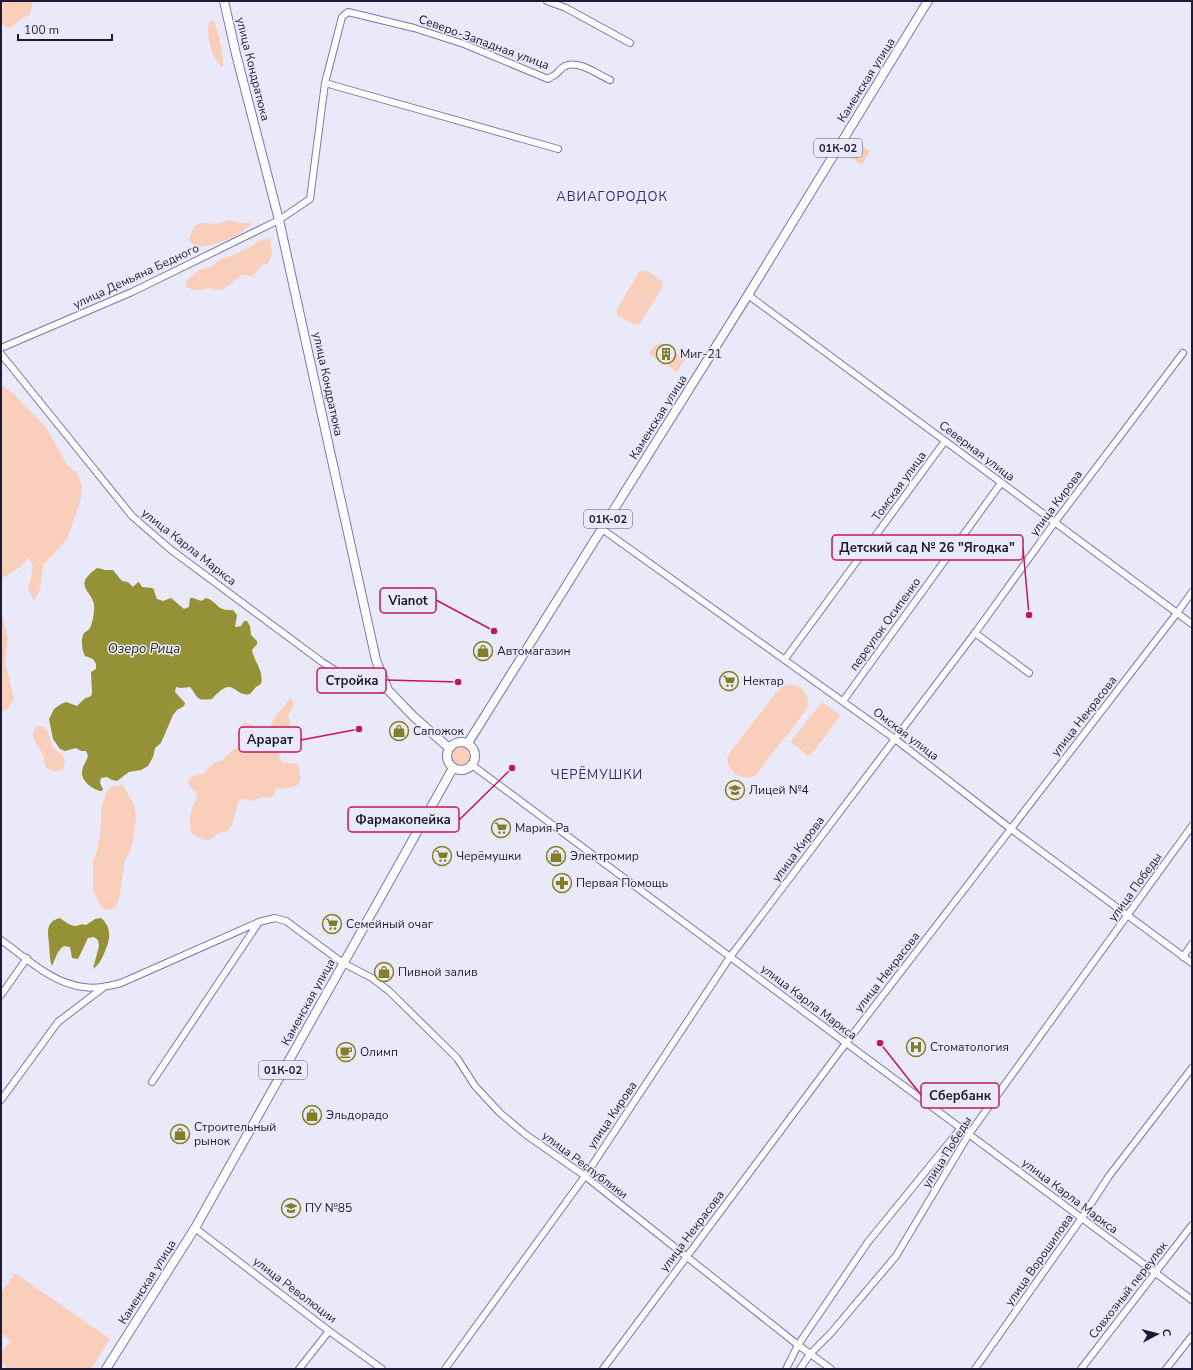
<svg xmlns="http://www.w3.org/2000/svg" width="1193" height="1370" viewBox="0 0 1193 1370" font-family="'Nunito Sans',sans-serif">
	<rect width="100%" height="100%" fill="#e9e9f9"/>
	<g fill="#f9cfbb">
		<polygon points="1,1 33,1 30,14 20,20 11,28 5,27 1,22"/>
		<path d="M213,20C220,36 223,51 223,68C212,62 206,34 209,22Z"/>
		<polygon points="857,142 870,151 862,165 848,156"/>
		<path d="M228,220L240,223H253L235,237L212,245L200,247L194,245L189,241C195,210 210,231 228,220Z"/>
		<polygon points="270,238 272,252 268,264 262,265 253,276 242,275 222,290 216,290 209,288 197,291 186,287 186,281 199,270 211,267 221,259 232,256 253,245 259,241"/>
		<polygon points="646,270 662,281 663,286 640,324 634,325 617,315 617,309 639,272"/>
		<polygon points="661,343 674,351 666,365 649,354 654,346"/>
		<polygon points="676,353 685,359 677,372 668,366"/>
		<polygon points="1,385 12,392 45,426 68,466 77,473 82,486 81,499 67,539 43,565 40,590 34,600 28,590 33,567 29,557 21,566 1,579"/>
		<polygon points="2,615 8,638 5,662 14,698 8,709 1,712 1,616"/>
		<path d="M787,685C802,683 811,695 807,709L755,776C741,782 725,771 728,755L780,688Z"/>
		<path d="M290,698L294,702L292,708L288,716C291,723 291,731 286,737C284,739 280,741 279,744C277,749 280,757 282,762C288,764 292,762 298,764C305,789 296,787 275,789V795L270,798L264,797L252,801L245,799L239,800L232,825L228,831C208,833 216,849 191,833C190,826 189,816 192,809C193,804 197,801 197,794L189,786L188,781C193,775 196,774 203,775C209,768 212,761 221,761L234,749L239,748L244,744L240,733V727L244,723C251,724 255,725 259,730L270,727L276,715L284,707Z"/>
		<polygon points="822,702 840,715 839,718 811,755 808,756 793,744 791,741"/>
		<path d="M37,726H42L47,729C51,740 51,749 62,754L65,761L63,769L57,772L46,768C44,764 45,759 43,755C39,745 27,736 37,726Z"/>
		<circle cx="461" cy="756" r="13"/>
		<polygon points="123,785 134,805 136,818 133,839 130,852 125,859 120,895 116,907 111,909 105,910 101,906 93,891 93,861 97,851 101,827 101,808 108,789 113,786"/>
		<polygon points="15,1273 110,1339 91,1369 10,1369 1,1363 1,1352 11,1341 1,1333 1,1293"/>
	</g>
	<g fill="#959137">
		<path d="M97,568L102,569L105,570H113L122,581L128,582L133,587L137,583L139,582L142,587C156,589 152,585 157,599L163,601L171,598L184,609L189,607L190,598H193L201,601L206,598C219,602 215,611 233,610L237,615L235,627L241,626L244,621H247L250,626L251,635L257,641V644L252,650C254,662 264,670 261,684L256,687L250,694C233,698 235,673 212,699C195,701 199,698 190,687L181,688L176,687L175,692L185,703L184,706L177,710L173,715L161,743L155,748L153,757L148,766L141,770L129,772L117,781L112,780L107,777L101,778L100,783L103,789L102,791C94,791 81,781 82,772C82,767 86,762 88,756L86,751H81L76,748L65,751L60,749L53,739L49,719L54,709L61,704L66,702L77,706L84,699L91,696L92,693L91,672L96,669V664L93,659L85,656C82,651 81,640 83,635C84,632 88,631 90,628C92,624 94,615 94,610C97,591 69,588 97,568Z"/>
		<path d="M60,918C64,921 70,926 76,926C80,925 82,924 86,925L95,919L101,918C114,929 109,943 103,956C100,962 98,965 93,969L99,946L98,940L94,937L88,938L78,959L72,958L70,947L64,946C56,952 56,958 52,966C49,958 50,952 49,944C48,932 45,922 60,918Z"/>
	</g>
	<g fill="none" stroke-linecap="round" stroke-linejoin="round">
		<g stroke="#7a75bc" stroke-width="8">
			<g id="minor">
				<polyline points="547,1 566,8 630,43"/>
				<polyline points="325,83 558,149"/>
				<polyline points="748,295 1192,624"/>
				<path d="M1,348L132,292L279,220L310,199L325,83L342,17L348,12L414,28L464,44L548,79C550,77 554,76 556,74C559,71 561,68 565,66C579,60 597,74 610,80"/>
				<polyline points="1,354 132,516 170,549 322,662 363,688 388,690"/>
				<polyline points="602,529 895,739 1011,829 1192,963"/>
				<polyline points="975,633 1029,673"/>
				<polyline points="785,659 945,441"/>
				<polyline points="843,701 1001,483"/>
				<polyline points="472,765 1192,1300"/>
				<path d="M1,940C26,958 53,984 84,987C97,989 109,986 121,983L259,922L275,918L286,921L343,963L372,978L389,991L457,1058L475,1086L500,1113L525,1134L585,1176L798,1345L831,1369"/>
				<polyline points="1183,957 1192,944"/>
				<polyline points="1,995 27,958"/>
				<polyline points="152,1082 259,922"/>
				<polyline points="1,1100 58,1022 104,987"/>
				<polyline points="195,1228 329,1331 382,1369"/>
				<polyline points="299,1369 329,1331"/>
				<polyline points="445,1369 585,1176 730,957 975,633 1055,522 1183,353"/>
				<polyline points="603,1369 846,1043 1177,613 1192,592"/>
				<polyline points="786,1369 798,1345 868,1242 961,1128"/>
				<polyline points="800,1369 810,1354 831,1333 896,1256 969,1134 1192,826"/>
				<polyline points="975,1369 1081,1219 1109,1176 1192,1068"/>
				<polyline points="1081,1369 1192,1225"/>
				<polyline points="1166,1369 1192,1336"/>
			</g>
		</g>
		<g stroke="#7a75bc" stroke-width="10">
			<g id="major">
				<polyline points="224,1 236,54 279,220 376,660 388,690 413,716 449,748"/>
				<circle cx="461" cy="756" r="14"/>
				<polyline points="468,743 748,295 928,1"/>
				<polyline points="106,1369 195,1228 453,768"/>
			</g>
		</g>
		<use href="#minor" stroke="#fff" stroke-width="6"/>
		<use href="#major" stroke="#fff" stroke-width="8"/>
	</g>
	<defs>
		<g id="building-ring" transform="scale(1)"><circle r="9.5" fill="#e9e9f9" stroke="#837e26" stroke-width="1.5"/><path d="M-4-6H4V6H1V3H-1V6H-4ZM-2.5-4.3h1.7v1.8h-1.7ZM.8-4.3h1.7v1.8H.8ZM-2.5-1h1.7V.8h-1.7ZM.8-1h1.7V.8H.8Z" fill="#837e26"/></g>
		<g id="shop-ring" transform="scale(1)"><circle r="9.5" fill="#e9e9f9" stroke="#837e26" stroke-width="1.5"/><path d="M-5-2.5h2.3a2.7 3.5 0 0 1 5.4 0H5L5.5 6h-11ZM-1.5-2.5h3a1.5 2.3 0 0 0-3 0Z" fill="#837e26"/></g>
		<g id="supermarket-ring" transform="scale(1)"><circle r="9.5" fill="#e9e9f9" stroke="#837e26" stroke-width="1.5"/><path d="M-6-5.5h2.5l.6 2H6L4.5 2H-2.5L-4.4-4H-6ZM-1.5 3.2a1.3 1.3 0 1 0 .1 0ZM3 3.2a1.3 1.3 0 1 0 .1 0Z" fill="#837e26"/></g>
		<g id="school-ring" transform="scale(1)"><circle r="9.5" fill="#e9e9f9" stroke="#837e26" stroke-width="1.5"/><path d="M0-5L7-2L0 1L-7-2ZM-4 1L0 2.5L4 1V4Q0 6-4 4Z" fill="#837e26"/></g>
		<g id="pharmacy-ring" transform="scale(1)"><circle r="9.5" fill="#e9e9f9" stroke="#837e26" stroke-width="1.5"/><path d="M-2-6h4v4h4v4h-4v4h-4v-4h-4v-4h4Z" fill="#837e26"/></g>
		<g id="hospital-ring" transform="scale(1)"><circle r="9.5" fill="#e9e9f9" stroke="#837e26" stroke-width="1.5"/><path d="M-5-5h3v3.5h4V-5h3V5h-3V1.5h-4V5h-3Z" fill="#837e26"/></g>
		<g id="cafe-ring" transform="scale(1)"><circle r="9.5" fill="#e9e9f9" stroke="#837e26" stroke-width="1.5"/><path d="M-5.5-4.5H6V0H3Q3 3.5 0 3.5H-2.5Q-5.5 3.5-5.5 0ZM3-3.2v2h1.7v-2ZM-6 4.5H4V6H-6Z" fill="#837e26"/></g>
		<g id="university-ring" transform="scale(1)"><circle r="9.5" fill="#e9e9f9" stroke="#837e26" stroke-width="1.5"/><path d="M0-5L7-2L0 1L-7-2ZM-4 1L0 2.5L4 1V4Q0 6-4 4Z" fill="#837e26"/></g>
	</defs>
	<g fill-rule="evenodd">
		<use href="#building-ring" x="666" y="354"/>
		<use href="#shop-ring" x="483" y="651"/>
		<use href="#supermarket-ring" x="729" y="681"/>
		<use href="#shop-ring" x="399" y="731"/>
		<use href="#school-ring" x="735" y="790"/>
		<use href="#supermarket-ring" x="501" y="828"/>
		<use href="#supermarket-ring" x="442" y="856"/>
		<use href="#shop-ring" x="556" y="856"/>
		<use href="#pharmacy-ring" x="562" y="883"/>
		<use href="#supermarket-ring" x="332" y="924"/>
		<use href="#shop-ring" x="384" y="972"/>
		<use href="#hospital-ring" x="916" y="1047"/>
		<use href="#cafe-ring" x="346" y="1052"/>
		<use href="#shop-ring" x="312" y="1115"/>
		<use href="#shop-ring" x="180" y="1134"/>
		<use href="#university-ring" x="291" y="1208"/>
	</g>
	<g text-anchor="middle" stroke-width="3" stroke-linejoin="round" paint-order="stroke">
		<g fill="#e9e9f9" stroke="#5a5871" stroke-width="1">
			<rect x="814" y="139" width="48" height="18" rx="3"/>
			<rect x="584" y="510" width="48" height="18" rx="3"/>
			<rect x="259" y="1061" width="48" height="18" rx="3"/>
		</g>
		<g font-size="11" font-weight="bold" fill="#1d1a37">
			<text x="838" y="152">01К-02</text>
			<text x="608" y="523">01К-02</text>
			<text x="283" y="1074">01К-02</text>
		</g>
		<g font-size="12" fill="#1d1a37" stroke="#e9e9f9">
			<text transform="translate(484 42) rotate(20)" y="4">Северо-Западная улица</text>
			<text transform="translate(253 69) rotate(76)" y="4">улица Кондратюка</text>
			<text transform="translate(866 80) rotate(-58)" y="4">Каменская улица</text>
			<text transform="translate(136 276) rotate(-25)" y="4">улица Демьяна Бедного</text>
			<text transform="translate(328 384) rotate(78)" y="4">улица Кондратюка</text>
			<text transform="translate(658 417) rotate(-58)" y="4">Каменская улица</text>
			<text transform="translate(977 451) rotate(37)" y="4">Северная улица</text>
			<text transform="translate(899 486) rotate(-54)" y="4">Томская улица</text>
			<text transform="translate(1056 503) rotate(-53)" y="4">улица Кирова</text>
			<text transform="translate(189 547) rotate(38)" y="4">улица Карла Маркса</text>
			<text transform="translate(885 624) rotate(-54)" y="4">переулок Осипенко</text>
			<text transform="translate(1084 716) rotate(-52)" y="4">улица Некрасова</text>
			<text transform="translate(906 734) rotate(37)" y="4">Омская улица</text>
			<text transform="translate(798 849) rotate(-53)" y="4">улица Кирова</text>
			<text transform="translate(1135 887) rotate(-54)" y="4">улица Победы</text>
			<text transform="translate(887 972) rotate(-52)" y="4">улица Некрасова</text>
			<text transform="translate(308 1002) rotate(-61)" y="4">Каменская улица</text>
			<text transform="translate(809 1002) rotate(37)" y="4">улица Карла Маркса</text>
			<text transform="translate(612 1115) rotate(-56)" y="4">улица Кирова</text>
			<text transform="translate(947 1152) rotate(-58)" y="4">улица Победы</text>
			<text transform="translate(585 1165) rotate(37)" y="4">улица Республики</text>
			<text transform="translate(1070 1196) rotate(37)" y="4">улица Карла Маркса</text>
			<text transform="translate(692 1231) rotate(-53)" y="4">улица Некрасова</text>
			<text transform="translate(1039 1260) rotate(-55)" y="4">улица Ворошилова</text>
			<text transform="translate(147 1282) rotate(-58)" y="4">Каменская улица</text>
			<text transform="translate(295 1290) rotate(37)" y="4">улица Революции</text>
			<text transform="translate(1128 1290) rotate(-52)" y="4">Совхозный переулок</text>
		</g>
		<g font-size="12" fill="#1d1a37" stroke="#e9e9f9" text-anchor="start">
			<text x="680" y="358">Миг-21</text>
			<text x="497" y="655">Автомагазин</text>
			<text x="743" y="685">Нектар</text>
			<text x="413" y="735">Сапожок</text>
			<text x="749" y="794">Лицей №4</text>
			<text x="515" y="832">Мария Ра</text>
			<text x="456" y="860">Черёмушки</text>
			<text x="570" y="860">Электромир</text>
			<text x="576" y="887">Первая Помощь</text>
			<text x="346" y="928">Семейный очаг</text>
			<text x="398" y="976">Пивной залив</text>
			<text x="930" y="1051">Стоматология</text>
			<text x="360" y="1056">Олимп</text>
			<text x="326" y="1119">Эльдорадо</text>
			<text x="194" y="1131">Строительный<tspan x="194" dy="14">рынок</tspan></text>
			<text x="305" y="1212">ПУ №85</text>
		</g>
		<g font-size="13" letter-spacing="1" fill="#352b6b" stroke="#e9e9f9">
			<text x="612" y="201">АВИАГОРОДОК</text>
			<text x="597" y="779">ЧЕРЁМУШКИ</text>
		</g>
		<g font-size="13" font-style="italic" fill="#2d2c18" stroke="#e9e9f9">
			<text x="144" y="653">Озеро Рица</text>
		</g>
	</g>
	<path fill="none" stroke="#c2185b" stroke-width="1.5" d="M1029 615L1023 548M494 631L436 600M458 682L386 680M359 729L301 740M512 768L459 820M880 1043L921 1095"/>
	<g fill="#c2185b" stroke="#e9e9f9" stroke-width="1.5">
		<circle cx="1029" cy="615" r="4"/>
		<circle cx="494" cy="631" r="4"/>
		<circle cx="458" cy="682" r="4"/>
		<circle cx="359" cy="729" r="4"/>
		<circle cx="512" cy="768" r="4"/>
		<circle cx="880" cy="1043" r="4"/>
	</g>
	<g fill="#e9e9f9" stroke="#c2185b" stroke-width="1.5">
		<rect x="832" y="535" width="191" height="25" rx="4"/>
		<rect x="380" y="588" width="56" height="25" rx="4"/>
		<rect x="317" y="668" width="69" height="25" rx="4"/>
		<rect x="239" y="727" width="62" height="25" rx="4"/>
		<rect x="348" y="807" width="111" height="25" rx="4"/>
		<rect x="921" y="1083" width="78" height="25" rx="4"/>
	</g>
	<g font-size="13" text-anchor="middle" font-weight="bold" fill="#1d1a37">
		<text x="927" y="552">Детский сад № 26 "Ягодка"</text>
		<text x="408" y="605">Vianot</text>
		<text x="352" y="685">Стройка</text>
		<text x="270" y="744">Арарат</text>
		<text x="403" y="824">Фармакопейка</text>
		<text x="960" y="1100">Сбербанк</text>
	</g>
	<rect width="1193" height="1370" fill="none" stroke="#1d1a37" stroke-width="4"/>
	<g transform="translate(1157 1334) rotate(83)" stroke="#e9e9f9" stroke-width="3" paint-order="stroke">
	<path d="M0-3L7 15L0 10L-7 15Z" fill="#1d1a37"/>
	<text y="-6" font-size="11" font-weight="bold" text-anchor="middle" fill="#1d1a37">С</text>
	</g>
	<path d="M18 34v6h94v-6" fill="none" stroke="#1d1a37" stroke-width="2"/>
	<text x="24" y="34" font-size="12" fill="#1d1a37" stroke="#e9e9f9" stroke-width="3" paint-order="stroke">100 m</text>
</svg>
